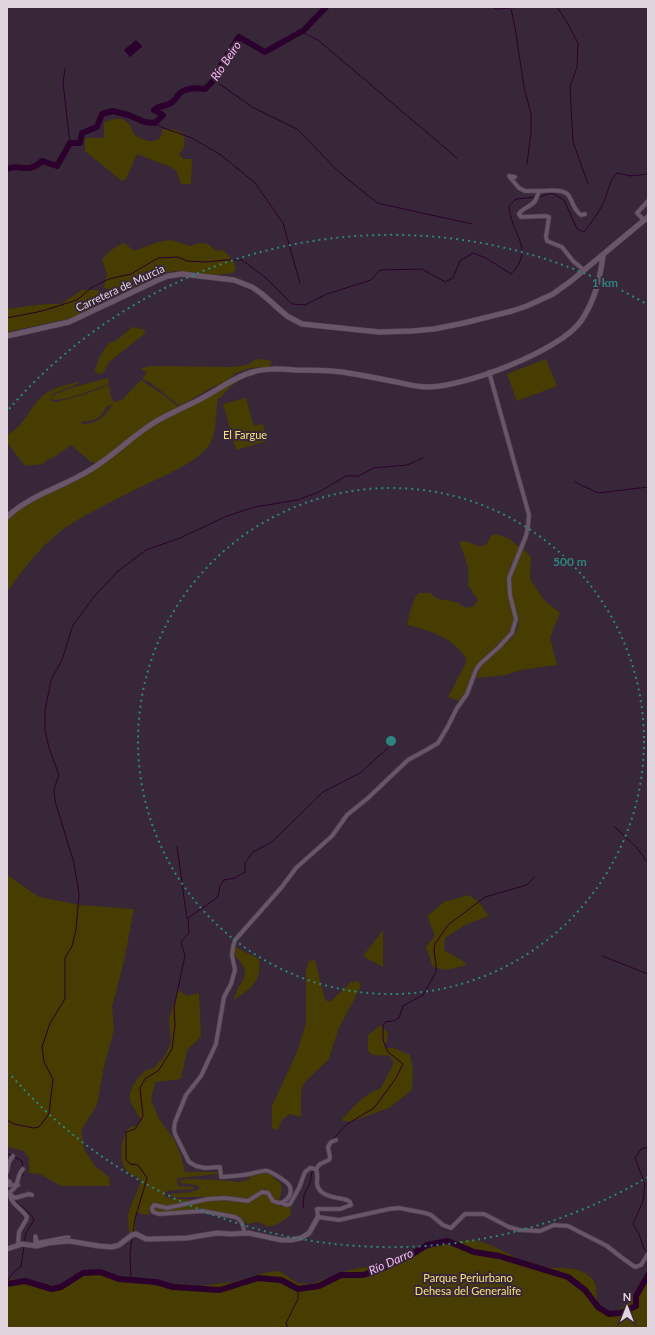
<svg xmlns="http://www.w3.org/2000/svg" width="655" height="1335" viewBox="0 0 655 1335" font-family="Lato,sans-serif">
	<rect width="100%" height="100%" fill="#382738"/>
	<g fill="#473d00" fill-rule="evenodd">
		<path d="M114,119H123L130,125L134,135C145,140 150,145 161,137L163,129H173L183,133C185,143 186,146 179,154L183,159H192L191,184H181L176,170C164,163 150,160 137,154L126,179L122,181L85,151V138H104V122Z"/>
		<path d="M171,240L190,246L199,243L208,244L216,251L223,250L234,262L236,269L233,273L216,275L175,271L162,274L125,292L114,294L104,287L107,274L102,260C108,251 115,247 124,243L134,251L158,242Z"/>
		<polygon points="82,290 98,290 106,299 85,312 71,318 7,332 7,309 44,304 61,304"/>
		<polygon points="132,327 146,330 143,335 109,362 104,372 99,374 95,372 95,370 100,356 108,344 117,340"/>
		<polygon points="260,359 272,361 270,364 271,367 250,368 236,373 226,381 209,389 180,406 151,383 142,379 147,372 141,369 142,368 151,366 234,367 247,365 255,360"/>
		<polygon points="546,359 557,386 517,401 507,374"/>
		<path d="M246,376L230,387L221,397L218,398C215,413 218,435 207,448C195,463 165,475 147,484C123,496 98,508 74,522C46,539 25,566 7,592V519L35,498L80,479L150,427L242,377Z"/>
		<path d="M108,378L109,384C91,390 73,399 54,400L51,398L53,395L74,387Z"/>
		<path d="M141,380L165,396L180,408L95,465L94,462H91L71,445L54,457L47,460L43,464L25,466L7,442V435C26,426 31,402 48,392C58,386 71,384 81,381L73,386L52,394L51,399L53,402H56L83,395L109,385L111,398L114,402L123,399ZM113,404C105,417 97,424 82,424L81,422C86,421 94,421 99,417C104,412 106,405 113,404Z"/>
		<polygon points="246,398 254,426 263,424 267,441 236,450 223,404"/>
		<path d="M496,534L510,539L520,548L510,567L508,577L507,586L514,621L511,629L507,636L480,661L475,669L467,689L459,701L448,697L465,665L466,658C451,637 432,631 407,625C410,613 411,602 419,593H430L438,599L456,602L466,608L474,606L478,600L468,585C470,568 466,560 460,544L461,541C471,540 473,548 486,545L491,536Z"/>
		<polygon points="523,549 531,557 530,579 544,600 560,613 550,637 557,665 521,670 506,675 476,678 483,663 512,638 517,629 519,620 512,596 511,578"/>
		<polygon points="7,875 39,897 80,905 134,909 124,961 112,1007 114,1029 103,1071 97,1105 81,1130 84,1149 95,1166 109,1177 110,1186 61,1186 40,1174 29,1173 29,1158 24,1151 8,1147 7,1149"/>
		<polygon points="468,895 478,901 489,916 467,924 445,938 444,950 466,963 464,966 444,970 433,967 426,947 435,936 427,916 444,902"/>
		<polygon points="383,930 383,967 363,956"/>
		<path d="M235,947L259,959C262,983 251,988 234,1000C238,978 256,978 235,956Z"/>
		<polygon points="315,960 325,1000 330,1002 351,982 358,981 361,986 338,1030 329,1059 305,1082 301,1091 301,1117 289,1114 281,1121 278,1130 272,1128 272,1106 297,1052 306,1023 306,970 309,961"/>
		<path d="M178,990L186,996L199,993L201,1037L187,1050L181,1079L155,1082L151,1100L159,1119L174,1139L181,1156L185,1172H217V1174L178,1178L177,1180L178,1186L194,1187V1189C186,1190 171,1189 165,1192V1196L167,1198L196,1200L173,1205L166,1206L151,1203L150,1211L148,1215L138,1213L136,1214L135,1232L129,1234L128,1216L130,1208L141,1182L138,1177C116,1173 119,1142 128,1128L138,1125L141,1120L130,1101V1092L137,1079L146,1070L154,1068L164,1057L171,1043L169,1019Z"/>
		<path d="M381,1025L388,1033L385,1048H394L410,1055L413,1069L412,1090L389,1108L350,1122L342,1120C354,1105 364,1095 381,1088L394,1063L390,1056L373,1055L368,1051V1035Z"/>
		<path d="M258,1173L270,1174L281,1184L282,1190L279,1201L273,1198L267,1190L262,1189L249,1198L241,1199L229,1197H174L168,1195L169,1194C179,1193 191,1194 199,1189V1186L196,1185L180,1183V1181L184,1179L218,1180L240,1182L250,1179V1175Z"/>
		<path d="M264,1193C269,1196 270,1202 276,1205C280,1207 286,1206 290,1207L291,1214C287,1219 274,1228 266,1226C264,1225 263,1223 261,1223C256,1222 252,1223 248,1224L237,1216L207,1210L161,1212L154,1210L155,1208L165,1210L207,1200L235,1201L246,1203L251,1202L256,1196Z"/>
		<path d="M469,1240C495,1242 513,1260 537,1266C552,1270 571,1265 585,1273C588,1275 592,1278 594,1281C599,1289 593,1315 608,1313C629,1311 635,1286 648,1274V1328H7V1280L18,1279L55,1286L62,1285L83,1274L97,1273L113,1276L142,1279L185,1286H199L234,1282L264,1273L276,1271L281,1272L297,1283L312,1284L346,1271L389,1262L410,1254L447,1243Z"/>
	</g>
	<polygon fill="#2c002d" points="136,40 142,46 142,47 130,57 124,50"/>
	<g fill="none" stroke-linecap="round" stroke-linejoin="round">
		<g stroke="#2c002d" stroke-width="1">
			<polyline points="492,7 497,9 522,7"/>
			<polyline points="557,7 568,24 578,43 577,67 570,87 573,142 588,184"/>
			<polyline points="511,9 515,27 524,87 531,114 531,132 527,164"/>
			<polyline points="302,32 318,40 457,158"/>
			<polyline points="65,69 63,83 70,143"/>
			<polyline points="214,80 252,107 297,129 338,171 377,203 472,224"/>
			<polyline points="155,123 161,127 192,138 221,155 255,183 283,223 300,283"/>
			<path d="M539,197L552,193L564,200L577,229L584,232C592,222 600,211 605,199C609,190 609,180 617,173L631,176L648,174"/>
			<path d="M7,318L42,311L77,300L91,288L109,279L131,274L158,258L178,257L187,261L206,262L226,260H242L266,278L292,304L305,305L327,294L371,280L380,270L422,269L445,282L453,278L460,261L473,253L486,258L511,274C536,249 510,232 509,206L516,199L536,197"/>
			<polyline points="575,482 598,493 648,487"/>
			<polyline points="615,827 637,848 648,863"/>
			<path d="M177,847C181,871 183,894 187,918"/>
			<polyline points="602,956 648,974"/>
			<polyline points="7,1120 14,1124 34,1128 39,1127 49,1114 53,1079 44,1062 42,1047 50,1023 65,999 65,958 72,946 76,930 79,894 74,863 55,801 54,789 59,775 49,748 45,730 45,711 51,680 62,660 73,625 93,598 117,572 146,550 180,538 227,516 255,507 297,500 319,492 346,476 359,476 373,468 407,465 423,458"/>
			<polyline points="332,1140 347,1124 374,1108 396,1078 403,1064 388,1052 383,1040 383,1026 385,1022 393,1021 399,1018 403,1006 423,995 436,972 436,964 434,950 435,944 448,925 485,897 527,885 534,877"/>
			<polyline points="648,1147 641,1149 635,1158 645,1184 643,1201 633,1224 639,1234 644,1249 648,1252"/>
			<polyline points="7,1154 12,1155"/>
			<polyline points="15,1157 22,1161 23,1167"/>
			<polyline points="20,1178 23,1175 23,1173"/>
			<path d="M14,1199C20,1207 30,1211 34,1220L26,1233L24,1242"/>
			<polyline points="303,1208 304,1195 310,1183 312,1172 314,1170"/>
			<polyline points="133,1233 135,1219 147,1178 138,1165 130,1164 126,1159 126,1132 135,1129 143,1116 140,1088 145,1079 159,1070 172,1049 175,1025 174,1007 185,956 181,942 189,933 188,918 218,897 220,886 224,880 235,878 245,872 245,863 253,852 272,842 323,792 360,773 389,747"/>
			<polyline points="131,1280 130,1253 132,1238"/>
			<polyline points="7,1282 11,1275 21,1266 24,1246"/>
			<polyline points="288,1328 286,1323 298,1299 298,1289"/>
		</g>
		<g stroke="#2c002d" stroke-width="6">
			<path d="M7,169C21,163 27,175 42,161L57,166L70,143H80L82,133L97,127L102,114L113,111L128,115L145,122L155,123L163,115L154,110C159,105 163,107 169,104C173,102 176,99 178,95C185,87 196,88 205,89L218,76L222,63L239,37L265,52L304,30L326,7"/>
			<polyline points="7,1284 25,1281 52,1289 61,1287 83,1273 100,1272 119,1279 156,1282 173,1287 220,1290 258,1278 281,1280 298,1289 319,1286 341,1275 363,1275 381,1269 411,1255 427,1245 448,1241 474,1252 499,1256 568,1277 585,1290 598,1307 609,1314 620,1313 636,1306 636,1296 648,1275"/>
		</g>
		<g stroke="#514351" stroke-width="4">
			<path id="pedestrian" d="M35,1245V1236H36L37,1242C48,1242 58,1237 69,1237"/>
		</g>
		<g stroke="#514351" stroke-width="5">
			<g id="minor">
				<polyline points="515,177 509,176 519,188 525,191 539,191"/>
				<polyline points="644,220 637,213 648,201"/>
				<path d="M584,270L573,261L562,247L547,241L546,237L549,217L545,216L521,217L519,214C522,208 531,207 535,201C537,198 538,194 539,191C547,191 564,188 569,196C574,204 573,209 581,215L585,214"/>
				<polyline points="316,1169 320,1164 329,1160 330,1157 328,1147 331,1142 336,1140"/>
				<polyline points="7,1172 9,1162 13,1156"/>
				<polyline points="7,1180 10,1182 7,1185"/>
				<polyline points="7,1185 18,1185"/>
				<polyline points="11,1195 15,1198 29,1194 32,1195"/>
				<path d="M282,1203L286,1205L290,1204L299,1188L305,1172L310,1168L316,1169C318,1173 317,1179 317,1184C319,1197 337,1197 347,1200L350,1202L351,1205L340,1209H317L318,1217L339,1220L389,1209L399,1208L425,1213L431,1215L443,1225L451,1228L465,1214H484L509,1227L519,1230L540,1231L554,1225L568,1226L607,1246L621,1257L635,1267L641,1265L648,1254"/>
				<path d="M244,1233C244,1225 242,1220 235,1217L203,1211L159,1214L153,1212L152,1208L154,1205L167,1208L208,1199L225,1198L248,1201L262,1192L268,1193L273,1201L279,1203C287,1202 294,1193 289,1185C286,1181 273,1173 268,1171C261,1170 256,1173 249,1174C240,1176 230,1176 221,1177L220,1167L205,1168L196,1166L189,1162L175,1134L174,1129L175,1122L186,1095L201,1076L216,1044L224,997L231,984L235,970L232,955L233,947L235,940L281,888L296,868L332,836L347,815L368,798L408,760L428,749L438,743L447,728L457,708L467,694L476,670L480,664L499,647L512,633L516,619L510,595L509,578L526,536L528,526L529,515L489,372"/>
				<path d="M18,1245L19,1232L26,1220L27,1217C22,1208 9,1204 10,1192C21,1185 15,1177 23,1169"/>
			</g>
		</g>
		<g stroke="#514351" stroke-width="6">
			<polyline id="tertiary" points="7,1249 22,1244 37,1246 48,1243 69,1241 99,1246 112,1247 119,1245 132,1235 136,1234 146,1239 151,1239 187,1238 217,1233 231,1234 248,1233 281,1240 291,1240 301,1238 309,1233 318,1217"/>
		</g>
		<g stroke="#514351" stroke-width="6">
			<g id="secondary">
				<polyline points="7,336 69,322 158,280 168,276 182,274 234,280 252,287 262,294 287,316 302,324 379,332 412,331 434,329 464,323 512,311 527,306 553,294 571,281 648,217"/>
				<path d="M7,517C31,494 63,487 90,470C112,457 130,438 152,424C169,413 189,406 206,396C221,388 236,376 253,372C266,368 281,369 295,370C310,370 326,370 341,372C356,374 371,377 386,380C400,382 414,387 428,387C464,387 560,351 581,321C595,300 600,280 603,255"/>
			</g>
		</g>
		<use href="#pedestrian" stroke="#6a5669" stroke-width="2.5"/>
		<use href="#minor" stroke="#6a5669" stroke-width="3.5"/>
		<use href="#tertiary" stroke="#6a5669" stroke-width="4.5"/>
		<use href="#secondary" stroke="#6a5669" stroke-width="5"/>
	</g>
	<g fill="none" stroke="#2e847f" stroke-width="2" stroke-dasharray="2 4">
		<circle cx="391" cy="741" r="253"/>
		<path d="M648 1177A506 506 0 0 1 9 1073M9 409A506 506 0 0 1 648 305"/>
	</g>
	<g text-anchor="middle" stroke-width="4" stroke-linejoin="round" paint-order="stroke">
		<g font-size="11" fill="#e0d4df" stroke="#382738">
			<text transform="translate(120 288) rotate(-25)" y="4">Carretera de Murcia</text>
		</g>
		<g font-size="11" fill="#f7e379" stroke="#382738">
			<text x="245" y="439">El Fargue</text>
			<text x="468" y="1282">Parque Periurbano<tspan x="468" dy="13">Dehesa del Generalife</tspan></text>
		</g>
		<g font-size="12" font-style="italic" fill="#f8baf5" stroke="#382738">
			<text transform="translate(226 61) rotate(-56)" y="4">Río Beiro</text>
			<text transform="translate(391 1262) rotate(-24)" y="4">Río Darro</text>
		</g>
	</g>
	<circle cx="391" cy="741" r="6" fill="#2e847f" stroke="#382738" stroke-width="2"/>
	<g font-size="12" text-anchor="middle" font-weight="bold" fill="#2e847f" stroke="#382738" stroke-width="4" stroke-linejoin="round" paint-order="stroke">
		<text x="605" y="287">1 km</text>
		<text x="570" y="566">500 m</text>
	</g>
	<rect width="655" height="1335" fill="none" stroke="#e0d4df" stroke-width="16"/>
	<g transform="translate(627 1307)" stroke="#382738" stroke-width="3" paint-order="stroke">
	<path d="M0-3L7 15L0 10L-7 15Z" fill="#e0d4df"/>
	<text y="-6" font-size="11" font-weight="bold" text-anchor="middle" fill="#e0d4df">N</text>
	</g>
</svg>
